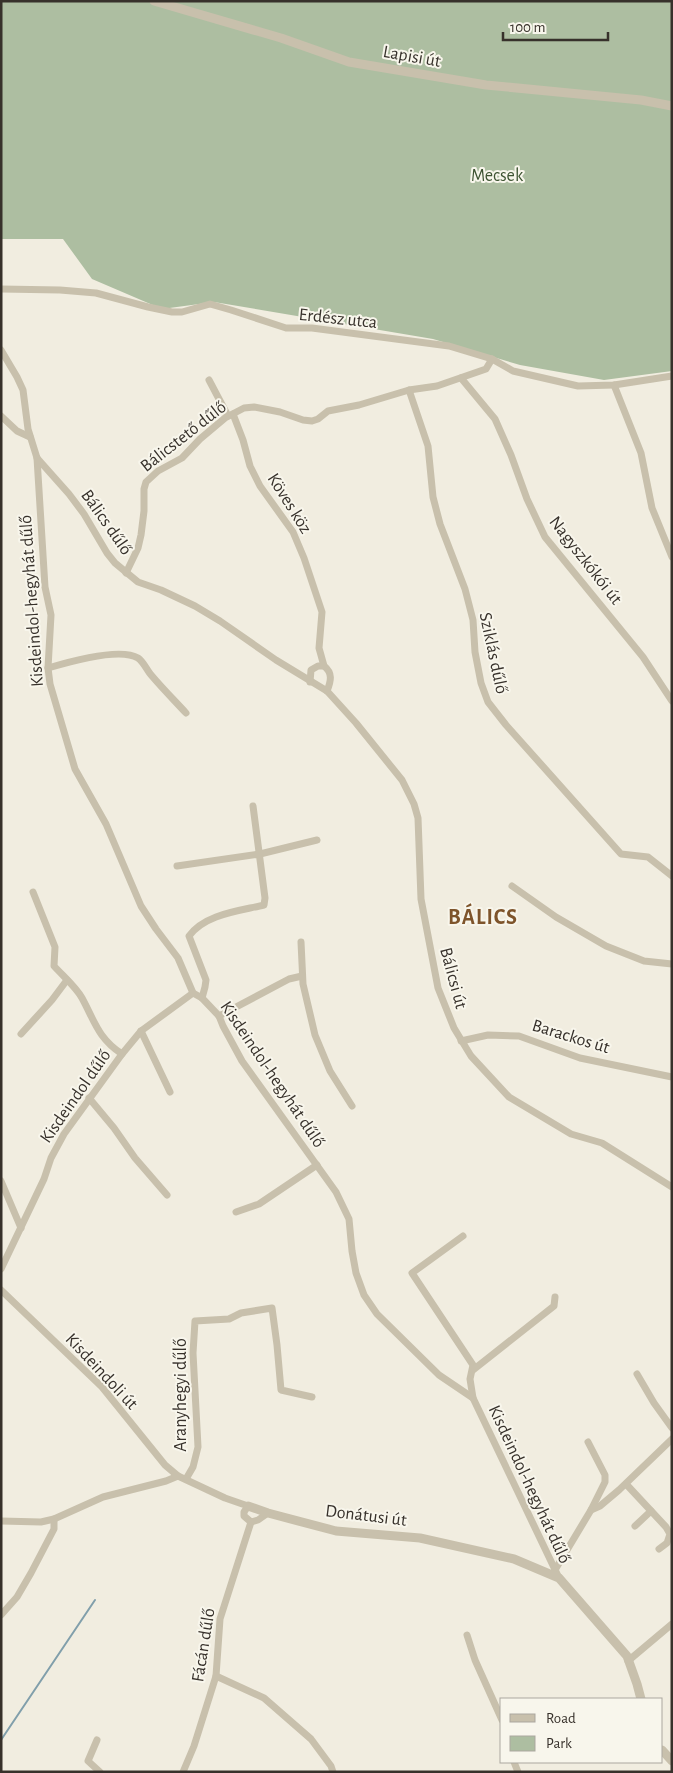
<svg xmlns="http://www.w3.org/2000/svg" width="673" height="1773" viewBox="0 0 673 1773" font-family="'Alegreya Sans',sans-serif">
	<rect width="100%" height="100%" fill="#f1ede0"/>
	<polygon fill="#adbea1" points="1,1 672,1 672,371 604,380 520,365 433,339 214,302 162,309 92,279 63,239 1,239"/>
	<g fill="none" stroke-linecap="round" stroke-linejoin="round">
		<polyline stroke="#819fab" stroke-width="2" points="1,1740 95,1600"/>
		<g stroke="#c8c0ac" stroke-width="7">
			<polyline points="1,289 60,290 96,293 148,307 172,312 182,312 210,304 231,310 286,328 312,328 449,346 492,359 513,371 578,386 614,385 672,376"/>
			<polyline points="1,350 17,377 23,390 28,429 37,458 69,494 84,514 107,553 115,563 138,582 161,590 195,606 220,621 276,660 327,691 356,723 402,780 414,804 418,818 421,899 438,988 454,1028 471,1056 509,1097 571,1134 602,1143 672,1187"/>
			<polyline points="461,378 495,419 511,455 527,499 545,537 643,657 672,701"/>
			<polyline points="209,380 228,416"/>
			<polyline points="614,385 641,453 652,508 672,557"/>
			<polyline points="409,390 428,446 433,497 440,524 465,589 473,620 475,652 481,683 488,702 506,725 621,854 648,857 672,876"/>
			<polyline points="233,414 243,440 250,466 260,486 293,532 304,558 322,612 319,648 324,666"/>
			<polyline points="1,416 17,431 30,437"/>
			<polyline points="37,458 45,587 51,615 48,668 50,684 75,769 106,824 141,906 156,929 178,958 193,993 202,998 219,1016 223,1026 242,1061 336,1192 349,1219 352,1251 356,1273 364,1295 377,1314 439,1375 473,1398 559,1578"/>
			<polyline points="126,573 138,548 141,535 144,511 144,489 146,482 158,471 182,458 200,439 225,418 244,408 254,407 280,412 303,420 312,421 318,419 328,411 359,405 409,390 437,386 486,369 492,359"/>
			<path d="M48,668C68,662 120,647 138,658C144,662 147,671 152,676C163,689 175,701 186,713"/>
			<path d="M310,682L311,670L318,666H324C333,673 331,681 327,691"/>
			<polyline points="177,866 260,854 317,840"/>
			<polyline points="512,886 556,917 606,946 644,961 672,964"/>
			<path d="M33,892L55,947L54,966C63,976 76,987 82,998C95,1022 98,1038 122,1054"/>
			<polyline points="301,942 303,984 315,1035 330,1071 352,1106"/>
			<path d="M202,998L205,987L206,980L189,936C205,914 239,911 264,905L265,898L253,806"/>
			<polyline points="219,1016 289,979 302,976"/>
			<polyline points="141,1031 170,1092"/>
			<polyline points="21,1034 52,1000 67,980"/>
			<polyline points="461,1041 488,1035 519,1036 580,1058 672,1077"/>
			<polyline points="89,1098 114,1128 135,1158 167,1195"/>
			<polyline points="1,1181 21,1228"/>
			<polyline points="236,1212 259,1204 317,1165"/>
			<polyline points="463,1236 412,1273 473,1365 470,1379 473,1398"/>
			<polyline points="1,1269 44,1179 51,1158 64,1134 122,1054 141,1031 193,993"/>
			<polyline points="1,1290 102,1387 165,1465 178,1476"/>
			<polyline points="473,1370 554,1306 555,1297"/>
			<polyline points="637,1374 654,1403 672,1428"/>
			<polyline points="588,1442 605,1475 605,1482 591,1510"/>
			<polyline points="186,1479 193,1467 198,1447 193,1353 195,1321 229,1319 241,1313 272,1308 277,1345 281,1390 312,1397"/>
			<polyline points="626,1484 666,1527 670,1534 667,1543 659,1549"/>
			<polyline points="1,1521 41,1522 54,1519 103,1497 166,1481 178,1476 225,1498 248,1506 244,1512 244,1516 251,1522"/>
			<polyline points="251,1522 258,1520 268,1513"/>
			<polyline points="635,1526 651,1511"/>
			<polyline points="555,1570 591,1510 600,1506 619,1490 672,1439"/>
			<polyline points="1,1615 17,1597 31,1573 54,1529 54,1519"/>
			<polyline points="467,1635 475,1660 502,1720"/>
			<polyline points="628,1661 672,1624"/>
			<polyline points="216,1676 264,1698 311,1739 331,1766 333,1772"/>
			<polyline points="97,1740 88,1761 100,1772"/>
			<polyline points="514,1762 518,1772"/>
			<polyline points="183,1772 194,1746 216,1676 220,1619 251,1522"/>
		</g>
		<g stroke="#c8c0ac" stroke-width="9">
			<polyline points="154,1 281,38 349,62 486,85 641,100 672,106"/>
			<polyline points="248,1506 268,1513 336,1531 420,1538 514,1559 559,1578 627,1656 637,1684 641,1699"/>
			<polyline points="662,1750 672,1761"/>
		</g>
	</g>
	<g text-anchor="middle" stroke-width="4" stroke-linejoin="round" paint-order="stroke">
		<g font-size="18" fill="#37312b" stroke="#f8f6ec">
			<text transform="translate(412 56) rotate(10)" y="6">Lapisi út</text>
			<text transform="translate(338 318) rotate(6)" y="6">Erdész utca</text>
			<text transform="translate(183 436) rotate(-38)" y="6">Bálicstető dűlő</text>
			<text transform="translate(290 503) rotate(58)" y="6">Köves köz</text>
			<text transform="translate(107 522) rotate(55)" y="6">Bálics dűlő</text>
			<text transform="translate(586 560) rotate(52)" y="6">Nagyszkókói út</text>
			<text transform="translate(31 601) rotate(-94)" y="6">Kisdeindol-hegyhát dűlő</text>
			<text transform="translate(494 653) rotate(78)" y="6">Sziklás dűlő</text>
			<text transform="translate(454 978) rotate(75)" y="6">Bálicsi út</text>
			<text transform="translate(571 1036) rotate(17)" y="6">Barackos út</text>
			<text transform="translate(273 1074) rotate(56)" y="6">Kisdeindol-hegyhát dűlő</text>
			<text transform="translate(75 1096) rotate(-55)" y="6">Kisdeindol dűlő</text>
			<text transform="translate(102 1371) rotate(47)" y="6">Kisdeindoli út</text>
			<text transform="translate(180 1395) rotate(-90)" y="6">Aranyhegyi dűlő</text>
			<text transform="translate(530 1484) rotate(65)" y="6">Kisdeindol-hegyhát dűlő</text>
			<text transform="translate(366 1515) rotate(7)" y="6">Donátusi út</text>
			<text transform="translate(203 1645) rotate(-81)" y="6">Fácán dűlő</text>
		</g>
		<g font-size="18" fill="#3d5331" stroke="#f8f6ec">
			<text x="497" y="181">Mecsek</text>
		</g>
		<g font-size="22" font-weight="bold" letter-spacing="1" fill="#7e542b" stroke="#f8f6ec">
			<text x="483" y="924">BÁLICS</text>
		</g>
	</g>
	<rect width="673" height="1773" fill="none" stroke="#37312b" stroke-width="5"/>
	<rect x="500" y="1698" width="162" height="65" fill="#f8f6ec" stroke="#aba79f"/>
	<rect x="510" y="1714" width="25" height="8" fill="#c8c0ac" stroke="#aba79f"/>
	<text x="546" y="1723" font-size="15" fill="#37312b">Road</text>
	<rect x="510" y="1736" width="25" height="15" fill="#adbea1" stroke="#aba79f"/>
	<text x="546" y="1748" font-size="15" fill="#37312b">Park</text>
	<path d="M503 32v8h105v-8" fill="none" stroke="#37312b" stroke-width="2.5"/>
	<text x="510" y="32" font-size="15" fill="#37312b" stroke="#f8f6ec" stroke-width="4" paint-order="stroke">100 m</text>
</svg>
